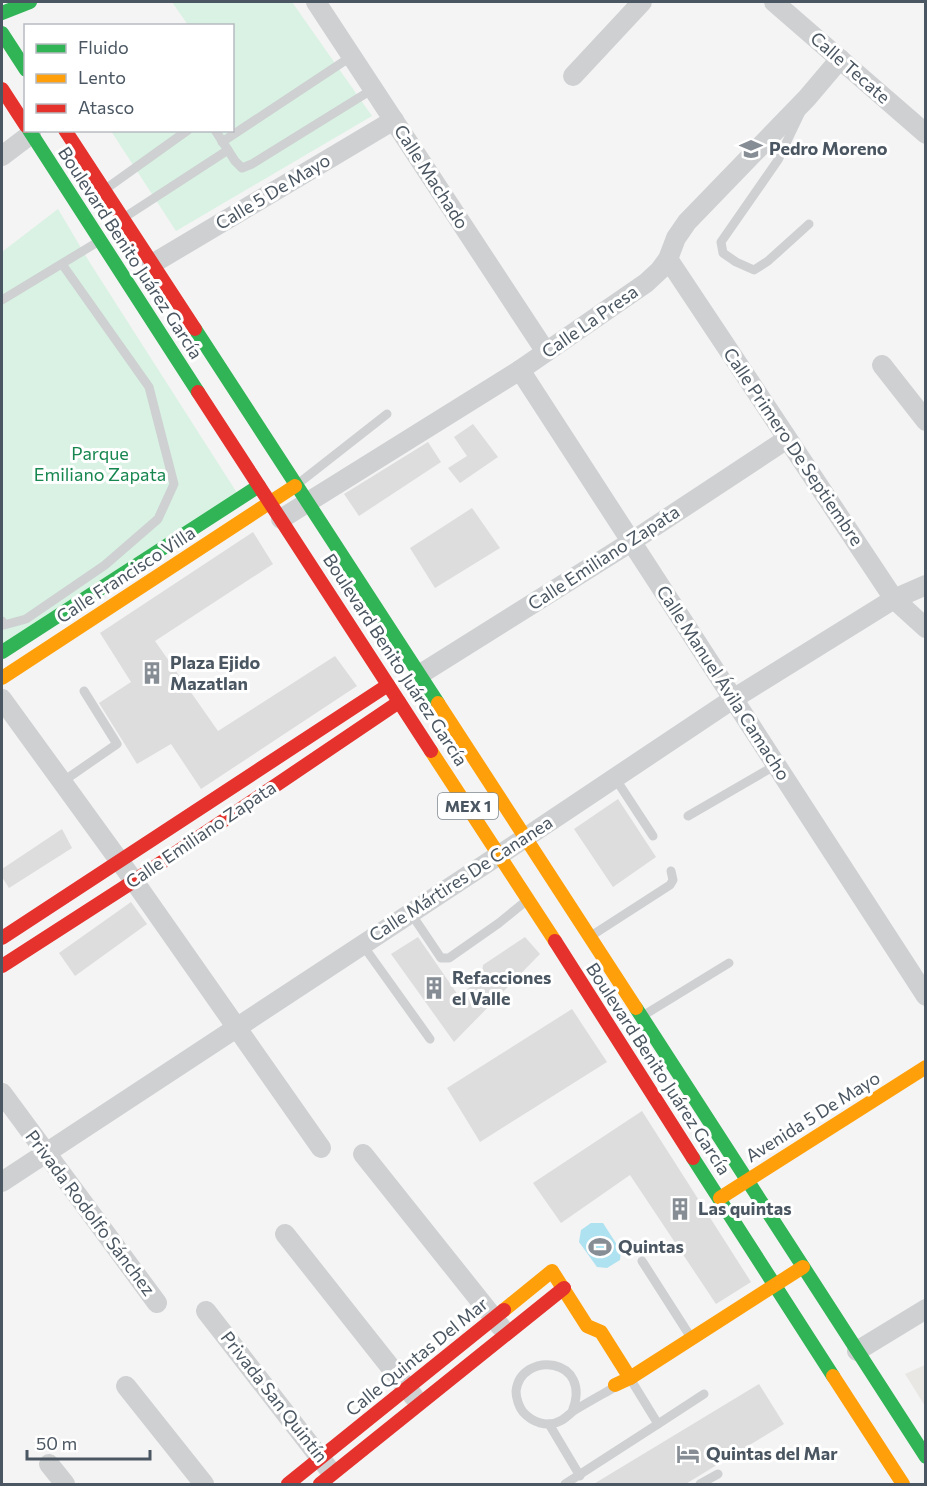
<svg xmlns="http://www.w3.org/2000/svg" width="927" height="1486" viewBox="0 0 927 1486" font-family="Commissioner,sans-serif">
	<rect width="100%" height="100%" fill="#f4f4f4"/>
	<polygon fill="#e8e7e3" points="925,1365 925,1406 905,1374"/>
	<g fill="#d9f2e3">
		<polygon points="172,2 292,2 372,116 176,231 111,131 232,130 232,26 188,25"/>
		<polygon points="58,209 90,263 237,493 2,648 2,252"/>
	</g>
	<polygon fill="#aee2f0" points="591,1223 603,1223 621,1251 620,1260 607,1268 597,1267 579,1242 581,1230"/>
	<g fill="#ddddde">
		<polygon points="473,424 498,457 460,483 448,468 467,456 454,437"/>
		<polygon points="428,442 441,462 359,516 344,494"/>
		<polygon points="472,508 500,548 435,588 410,548"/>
		<polygon points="253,532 273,564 155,641 218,731 335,656 357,686 201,789 171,744 137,764 124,743 99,703 131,682 100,633"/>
		<polygon points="618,799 656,857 613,887 574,829"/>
		<polygon points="62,829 72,848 9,888 2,877 2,869"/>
		<polygon points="131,902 147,924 75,976 59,953"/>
		<polygon points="418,937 458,995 481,980 483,965 525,937 540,954 454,1042 391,954"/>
		<polygon points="572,1009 607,1062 480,1142 447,1088"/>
		<polygon points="642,1111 751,1282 716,1304 630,1175 561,1223 533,1183"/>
		<polygon points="759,1384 784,1424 684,1485 592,1485"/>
	</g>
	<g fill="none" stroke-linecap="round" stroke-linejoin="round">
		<g stroke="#ced0d2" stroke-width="9">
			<polyline points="800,114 778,160 721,242 723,253 736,262 754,270 768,261 809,224"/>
			<polyline points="215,130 235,161 242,168 252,164 373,89"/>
			<polyline points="222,142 352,56"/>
			<polyline points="107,188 188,130"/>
			<polyline points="125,217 228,150"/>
			<polyline points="2,300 96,243"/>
			<polyline points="299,483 387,414"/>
			<polyline points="2,621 4,625 26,619 105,565 158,519 174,484 149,387 62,264"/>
			<polyline points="615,778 653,836"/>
			<polyline points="62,782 117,744 84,691"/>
			<polyline points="688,816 776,765"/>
			<polyline points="410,912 441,958 449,958 499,923 526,901"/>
			<polyline points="594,934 670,885 673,880 671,871"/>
			<polyline points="362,944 430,1039"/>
			<polyline points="644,1015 729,963"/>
			<polyline points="642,1261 690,1336"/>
			<path d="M572,1412C594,1357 521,1350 516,1391C516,1398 519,1407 523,1412C532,1422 547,1428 560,1421C565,1419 570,1413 575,1410C588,1402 601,1395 615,1387"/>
			<polyline points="549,1424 580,1476"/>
			<polyline points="658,1424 704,1394"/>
			<polyline points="565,1484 658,1424 631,1380"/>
			<polyline points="700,1484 718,1474"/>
		</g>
		<g stroke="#ced0d2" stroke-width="20">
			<polyline points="316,2 546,352"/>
			<polyline points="774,2 926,134"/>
			<polyline points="573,76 642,2"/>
			<polyline points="2,156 31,134"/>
			<polyline points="668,259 894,599 926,628"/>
			<polyline points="152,264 394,120"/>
			<polyline points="882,365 926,421"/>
			<polyline points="520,370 926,996"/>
			<polyline points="281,519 520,370 646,283 660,270 668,259 676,238 687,222 807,98 840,59"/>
			<polyline points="419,675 631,542 787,439"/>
			<polyline points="2,699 134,881 321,1148"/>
			<polyline points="2,1093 157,1303"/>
			<polyline points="363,1154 501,1327"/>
			<polyline points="2,1182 525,838 733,699 894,599 926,585"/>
			<polyline points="285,1234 414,1397"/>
			<polyline points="206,1311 328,1468"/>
			<polyline points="857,1351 926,1309"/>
			<polyline points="126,1386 204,1484"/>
			<polyline points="49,1464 65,1484"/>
		</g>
		<g stroke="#30b455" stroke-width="14">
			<polyline points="2,13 30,2"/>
			<polyline points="2,33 26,70"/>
			<polyline points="29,130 198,392"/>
			<polyline points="195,329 438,703"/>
			<polyline points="2,652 259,486"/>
			<polyline points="636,1008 926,1457"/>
			<polyline points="693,1158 833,1376"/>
		</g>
		<g stroke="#ff9f0a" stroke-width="14">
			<polyline points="2,678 295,486"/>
			<polyline points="438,703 636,1008"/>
			<polyline points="431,751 555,941"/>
			<polyline points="720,1198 926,1067"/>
			<polyline points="504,1310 552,1271 587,1326 601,1332 630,1378"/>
			<polyline points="833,1376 903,1484"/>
			<polyline points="615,1385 630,1378 803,1267"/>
		</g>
		<g stroke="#e5322d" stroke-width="14">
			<polyline points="2,89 26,126"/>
			<polyline points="65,130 195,329"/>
			<polyline points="198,392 431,751"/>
			<polyline points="2,938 388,685"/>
			<polyline points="555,941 693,1158"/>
			<polyline points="2,966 134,881 399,702"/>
			<polyline points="288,1484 504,1310"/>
			<polyline points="320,1484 564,1288"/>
		</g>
	</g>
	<defs>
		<g id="school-bare" transform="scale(1.8)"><path d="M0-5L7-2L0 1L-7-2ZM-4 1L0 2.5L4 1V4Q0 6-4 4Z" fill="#868d94" stroke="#fff" stroke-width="2.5" paint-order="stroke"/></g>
		<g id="building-bare" transform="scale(1.8)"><path d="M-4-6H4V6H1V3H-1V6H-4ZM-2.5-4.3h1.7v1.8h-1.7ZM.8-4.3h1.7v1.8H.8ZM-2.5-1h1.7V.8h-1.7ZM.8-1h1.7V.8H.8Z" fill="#868d94" stroke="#fff" stroke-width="2.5" paint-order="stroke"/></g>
		<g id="stadium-bare" transform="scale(1.8)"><path d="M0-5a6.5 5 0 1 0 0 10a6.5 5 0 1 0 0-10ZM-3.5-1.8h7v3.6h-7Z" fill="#868d94" stroke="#fff" stroke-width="2.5" paint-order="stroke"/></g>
		<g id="hotel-bare" transform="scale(1.8)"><path d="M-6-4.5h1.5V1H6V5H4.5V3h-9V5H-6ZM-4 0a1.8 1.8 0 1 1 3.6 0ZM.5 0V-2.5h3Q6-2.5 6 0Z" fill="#868d94" stroke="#fff" stroke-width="2.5" paint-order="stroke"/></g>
	</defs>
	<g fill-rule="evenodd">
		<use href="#school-bare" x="751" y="149"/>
		<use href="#building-bare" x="152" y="673"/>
		<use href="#building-bare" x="434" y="988"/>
		<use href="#building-bare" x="680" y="1209"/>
		<use href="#stadium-bare" x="600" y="1247"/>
		<use href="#hotel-bare" x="688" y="1454"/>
	</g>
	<g text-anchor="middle" stroke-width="6" stroke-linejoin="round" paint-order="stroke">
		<rect fill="#fff" stroke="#808990" stroke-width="1.5" x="438" y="793" width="60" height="26" rx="4.5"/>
		<g font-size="16" font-weight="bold" fill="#4a5661">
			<text x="468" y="812">MEX 1</text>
		</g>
		<g font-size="18" fill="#4a5661" stroke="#fff">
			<text transform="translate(850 68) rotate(41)" y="6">Calle Tecate</text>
			<text transform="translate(431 177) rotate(57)" y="6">Calle Machado</text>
			<text transform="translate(273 192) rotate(-31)" y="6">Calle 5 De Mayo</text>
			<text transform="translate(130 253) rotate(57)" y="6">Boulevard Benito Juárez García</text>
			<text transform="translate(590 322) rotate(-35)" y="6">Calle La Presa</text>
			<text transform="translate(793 447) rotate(56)" y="6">Calle Primero De Septiembre</text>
			<text transform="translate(604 558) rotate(-33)" y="6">Calle Emiliano Zapata</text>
			<text transform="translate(126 575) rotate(-33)" y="6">Calle Francisco Villa</text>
			<text transform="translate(395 660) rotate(57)" y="6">Boulevard Benito Juárez García</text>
			<text transform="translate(723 683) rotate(57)" y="6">Calle Manuel Ávila Camacho</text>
			<text transform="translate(201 835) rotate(-34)" y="6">Calle Emiliano Zapata</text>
			<text transform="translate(461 879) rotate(-33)" y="6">Calle Mártires De Cananea</text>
			<text transform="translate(658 1069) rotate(57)" y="6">Boulevard Benito Juárez García</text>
			<text transform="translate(813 1117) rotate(-32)" y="6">Avenida 5 De Mayo</text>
			<text transform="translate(90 1213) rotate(53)" y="6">Privada Rodolfo Sánchez</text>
			<text transform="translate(417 1357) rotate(-39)" y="6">Calle Quintas Del Mar</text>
			<text transform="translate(274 1397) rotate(52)" y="6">Privada San Quintín</text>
		</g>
		<g font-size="18" font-weight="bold" fill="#4a5661" stroke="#fff" text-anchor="start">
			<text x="769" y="155">Pedro Moreno</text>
			<text x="170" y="669">Plaza Ejido<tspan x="170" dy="21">Mazatlan</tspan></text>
			<text x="452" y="984">Refacciones<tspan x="452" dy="21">el Valle</tspan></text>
			<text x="698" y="1215">Las quintas</text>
			<text x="618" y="1253">Quintas</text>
			<text x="706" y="1460">Quintas del Mar</text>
		</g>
		<g font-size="18" fill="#17864f" stroke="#fff">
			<text x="100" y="460">Parque<tspan x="100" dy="21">Emiliano Zapata</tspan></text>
		</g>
	</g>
	<rect width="927" height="1486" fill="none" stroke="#4a5661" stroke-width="6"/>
	<rect x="24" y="24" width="210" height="108" fill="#ffffff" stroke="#b7bbc0" stroke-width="1.5"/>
	<rect x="36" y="44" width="30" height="9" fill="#30b455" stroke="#b7bbc0" stroke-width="1.5"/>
	<text x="78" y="54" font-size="18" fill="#4a5661">Fluido</text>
	<rect x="36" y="74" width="30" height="9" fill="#ff9f0a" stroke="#b7bbc0" stroke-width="1.5"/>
	<text x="78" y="84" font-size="18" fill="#4a5661">Lento</text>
	<rect x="36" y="104" width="30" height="9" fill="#e5322d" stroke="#b7bbc0" stroke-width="1.5"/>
	<text x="78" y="114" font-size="18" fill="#4a5661">Atasco</text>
	<path d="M27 1450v9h123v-9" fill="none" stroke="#4a5661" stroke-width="3"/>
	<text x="36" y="1450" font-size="18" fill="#4a5661" stroke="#ffffff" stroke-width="4.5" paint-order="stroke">50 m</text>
</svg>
